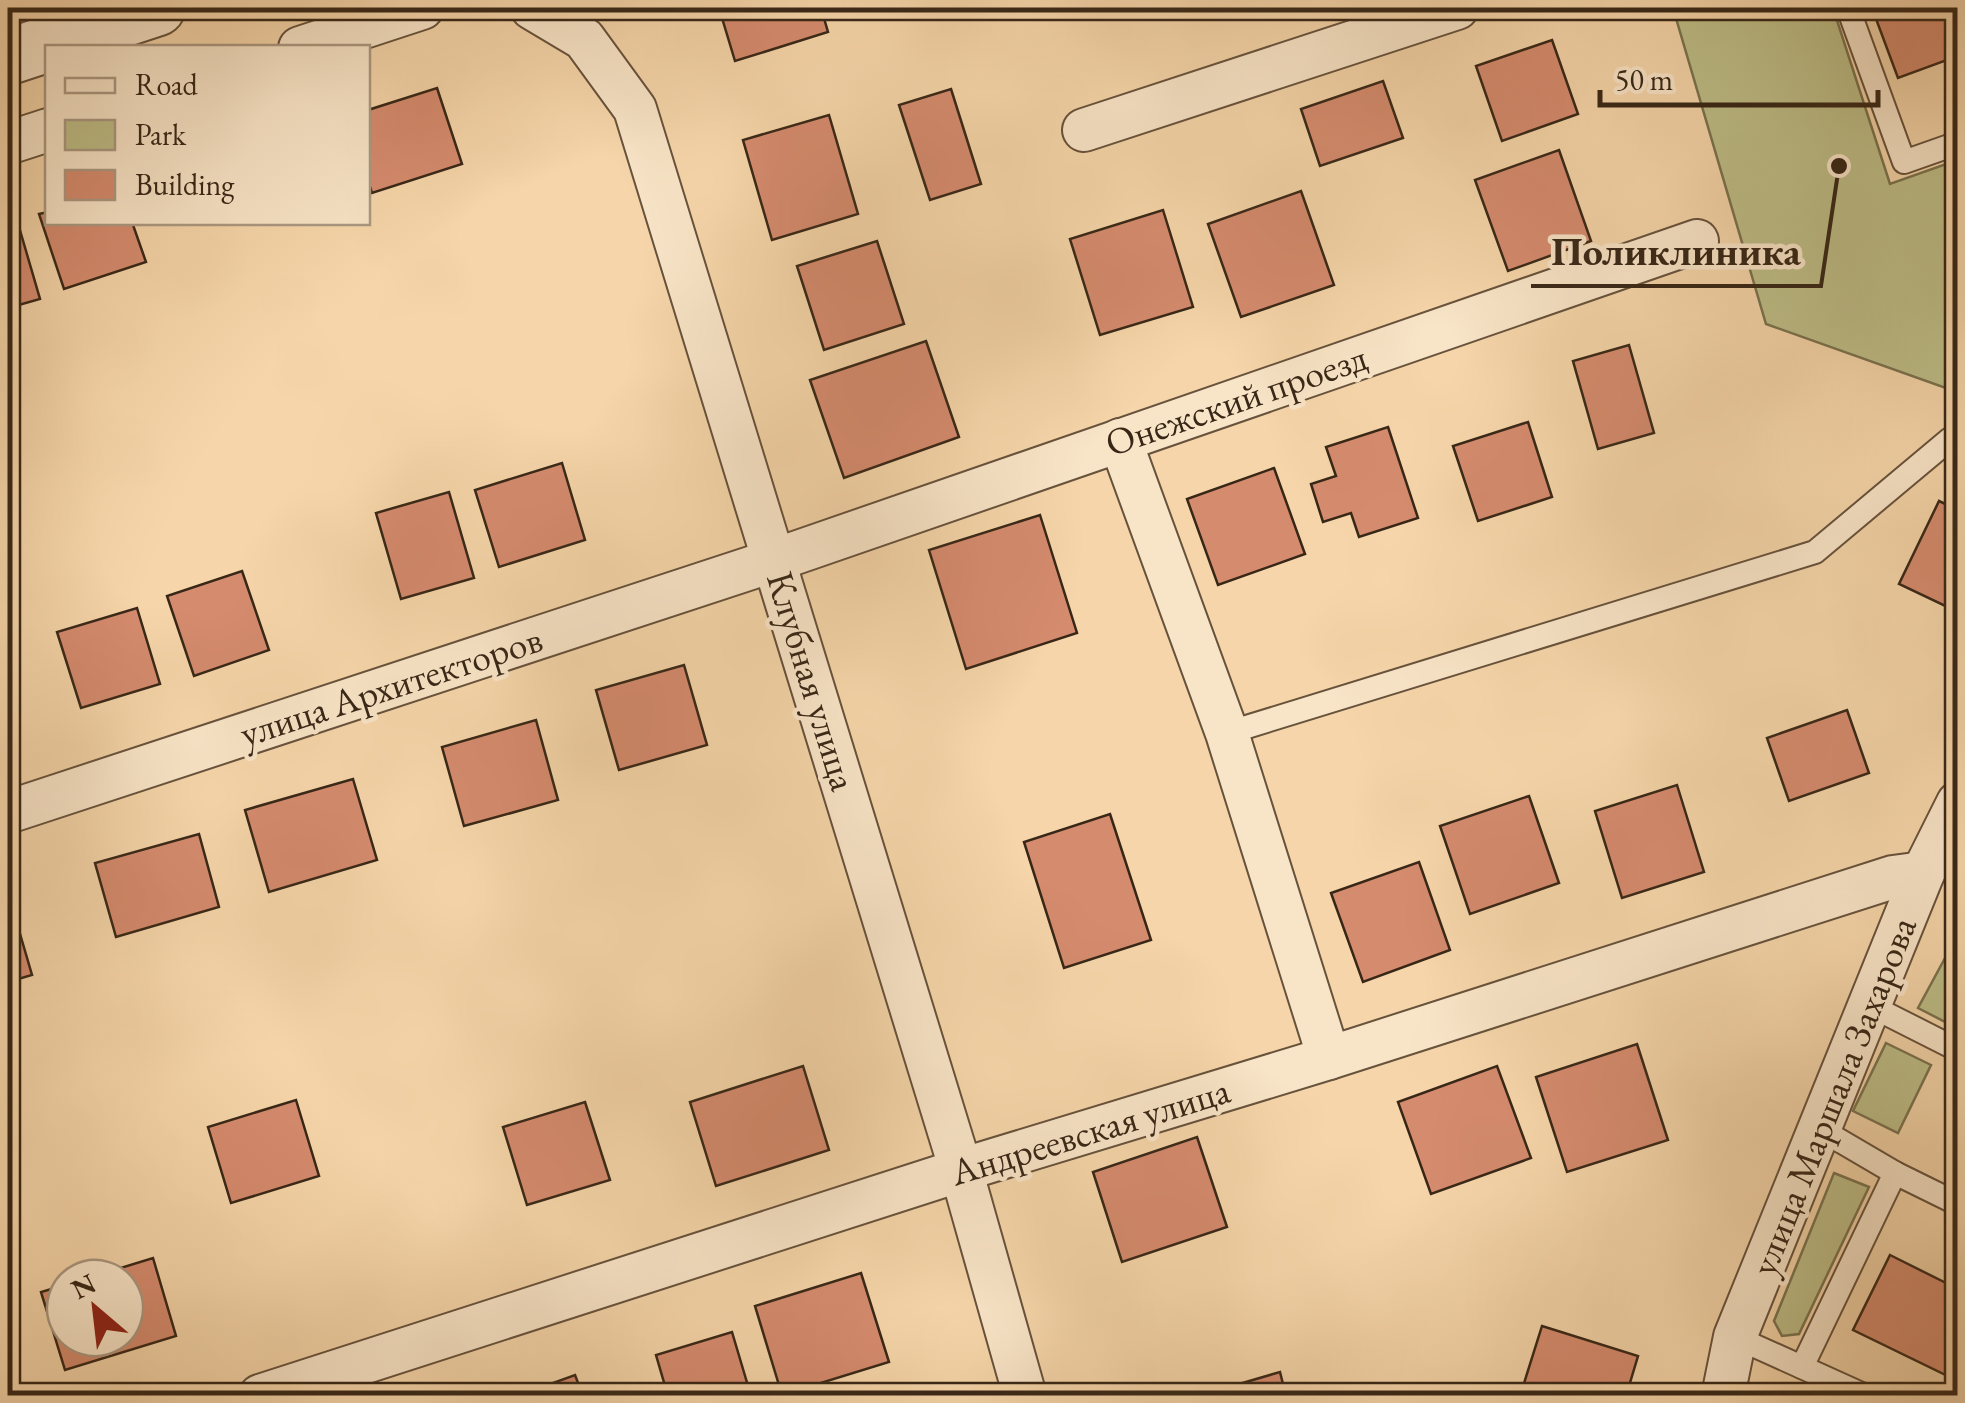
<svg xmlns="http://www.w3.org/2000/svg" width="1965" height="1403" viewBox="0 0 1965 1403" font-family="'EB Garamond',serif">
	<rect width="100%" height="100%" fill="#f5d5a9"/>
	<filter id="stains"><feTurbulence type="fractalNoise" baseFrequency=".002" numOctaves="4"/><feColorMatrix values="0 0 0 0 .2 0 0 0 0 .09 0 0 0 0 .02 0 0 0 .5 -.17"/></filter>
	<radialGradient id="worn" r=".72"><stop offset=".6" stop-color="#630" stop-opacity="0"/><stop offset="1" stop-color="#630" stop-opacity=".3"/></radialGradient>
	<g fill="#bdbd87" stroke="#7a724f" stroke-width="2.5">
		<polygon points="1673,8 1833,8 1890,184 1946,164 1958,198 1957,392 1766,324"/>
		<polygon points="1958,934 1958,1018 1953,1026 1918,1008"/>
		<polygon points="1886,1043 1931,1065 1898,1133 1853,1111"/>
		<polygon points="1834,1173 1869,1187 1799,1334 1782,1336 1774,1321"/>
	</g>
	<g fill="#d58b6e" stroke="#382717" stroke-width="2.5">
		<polygon points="719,8 821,8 828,32 735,61"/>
		<polygon points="1872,8 1958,8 1958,56 1898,78"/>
		<polygon points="1552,40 1578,114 1502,141 1476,66"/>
		<polygon points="1383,81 1403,138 1320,166 1301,109"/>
		<polygon points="437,88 462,164 372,193 368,180 368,110"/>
		<polygon points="951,89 981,184 930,200 899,105"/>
		<polygon points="829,115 858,214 772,240 743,140"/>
		<polygon points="1559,150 1591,241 1508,271 1475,180"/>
		<polygon points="1301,191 1334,285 1241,317 1208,224"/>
		<polygon points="1163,210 1193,307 1100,335 1070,239"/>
		<polygon points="48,212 48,222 132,222 146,262 64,289 39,214"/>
		<polygon points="17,220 40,299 8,308 8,223"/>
		<polygon points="877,241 904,324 824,350 797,266"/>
		<polygon points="926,341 959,437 844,478 810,380"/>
		<polygon points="1629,345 1654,433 1598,449 1573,361"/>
		<polygon points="1528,422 1552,497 1478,521 1453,446"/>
		<polygon points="1388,427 1418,518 1359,537 1351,513 1323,522 1311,484 1336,476 1326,447"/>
		<polygon points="562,463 585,540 499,567 475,490"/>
		<polygon points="1274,468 1305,554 1218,585 1187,499"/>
		<polygon points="449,492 474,578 401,599 376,513"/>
		<polygon points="1939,501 1958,510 1958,612 1899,584"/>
		<polygon points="1040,515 1077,633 966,669 929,550"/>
		<polygon points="242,571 269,650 194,676 167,596"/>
		<polygon points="137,608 160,684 81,708 57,632"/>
		<polygon points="684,665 707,745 619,770 596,690"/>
		<polygon points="1847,710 1869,773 1789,801 1767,738"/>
		<polygon points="536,720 558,800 464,826 442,747"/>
		<polygon points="353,779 377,860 269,892 245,810"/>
		<polygon points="1677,785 1704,872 1622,898 1595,811"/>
		<polygon points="1529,796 1559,883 1470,914 1440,826"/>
		<polygon points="1110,814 1151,940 1064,968 1024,842"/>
		<polygon points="199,834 219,907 116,937 95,863"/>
		<polygon points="1419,862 1450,950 1363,982 1331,893"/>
		<polygon points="11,903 32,975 8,982 8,904"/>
		<polygon points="1637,1044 1668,1140 1567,1172 1536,1077"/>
		<polygon points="803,1066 829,1150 716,1186 690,1102"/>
		<polygon points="1497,1066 1531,1158 1431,1194 1398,1102"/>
		<polygon points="296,1100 319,1176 231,1203 208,1127"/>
		<polygon points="585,1102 610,1180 527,1205 503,1127"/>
		<polygon points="1197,1137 1227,1227 1122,1262 1093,1172"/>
		<polygon points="1890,1255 1958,1289 1958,1381 1853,1330"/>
		<polygon points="153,1258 176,1336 65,1370 41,1292 65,1285 65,1338 125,1338 125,1278 88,1278"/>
		<polygon points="861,1273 889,1362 782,1395 755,1306"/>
		<polygon points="1542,1326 1638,1356 1626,1396 1520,1396"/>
		<polygon points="732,1332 751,1396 668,1396 656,1355"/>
		<polygon points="1280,1372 1286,1396 1198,1396"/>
		<polygon points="575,1375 583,1396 517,1396"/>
	</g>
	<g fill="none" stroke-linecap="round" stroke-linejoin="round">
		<g stroke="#67523c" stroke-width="26">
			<g id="service">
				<polyline points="1848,8 1904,162 1958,143"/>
				<polyline points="1227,733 1815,552 1950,439 1958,442"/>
				<polyline points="1869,1005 1958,1050"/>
				<polyline points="1820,1129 1895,1173 1958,1204"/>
				<polyline points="1735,1337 1866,1396"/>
				<polyline points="1802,1367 1895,1173"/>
			</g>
		</g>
		<g stroke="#67523c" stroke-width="46">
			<g id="minor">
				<polyline points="532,8 584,39 635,109 961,1170 1025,1396"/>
				<polyline points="300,48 422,8"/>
				<polyline points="1084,130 1457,8"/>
				<polyline points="8,143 48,130"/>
				<polyline points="1120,440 1227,733 1329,1058"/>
				<polyline points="8,812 775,560 1697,241"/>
				<polyline points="260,1396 961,1170 1329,1058 1893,877 1923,873"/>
				<polyline points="1723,1396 1735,1337 1923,873 1958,803"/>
			</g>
		</g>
		<g stroke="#67523c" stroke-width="59">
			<polyline id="tertiary" points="8,57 157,8"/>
		</g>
		<use href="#service" stroke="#f8e4c7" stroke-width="22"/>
		<use href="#minor" stroke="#f8e4c7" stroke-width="42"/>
		<use href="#tertiary" stroke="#f8e4c7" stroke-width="55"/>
	</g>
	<g text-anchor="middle" stroke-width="9" stroke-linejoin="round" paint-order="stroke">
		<g font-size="38" fill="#382717" stroke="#f8e4c7">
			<text transform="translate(1236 400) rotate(-19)" y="13">Онежский проезд</text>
			<text transform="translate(812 681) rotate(73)" y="13">Клубная улица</text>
			<text transform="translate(391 686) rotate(-18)" y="13">улица Архитекторов</text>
			<text transform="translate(1833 1096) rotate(-68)" y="13">улица Маршала Захарова</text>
			<text transform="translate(1090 1131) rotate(-17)" y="13">Андреевская улица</text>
		</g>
	</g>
	<path fill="none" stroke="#382717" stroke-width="4" d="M1839 166L1821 286H1531"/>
	<circle fill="#382717" stroke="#f8e4c7" stroke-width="4" cx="1839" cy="166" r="10"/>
	<g font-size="40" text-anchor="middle" font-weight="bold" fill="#382717" stroke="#f8e4c7" stroke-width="9" stroke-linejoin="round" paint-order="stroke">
		<text x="1676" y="265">Поликлиника</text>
	</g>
	<rect width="1965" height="1403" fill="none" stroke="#f5d5a9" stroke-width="40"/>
	<rect x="10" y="10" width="1945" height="1383" fill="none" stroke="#382717" stroke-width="5"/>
	<rect x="20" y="20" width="1925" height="1363" fill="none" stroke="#382717" stroke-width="2.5"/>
	<rect x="45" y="45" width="325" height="180" fill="#f8e4c7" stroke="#ab9881" stroke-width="2.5"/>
	<rect x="65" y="78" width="50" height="15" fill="#f8e4c7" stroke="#ab9881" stroke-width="2.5"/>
	<text x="135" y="95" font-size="30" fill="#382717">Road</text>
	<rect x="65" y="120" width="50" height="30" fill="#bdbd87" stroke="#ab9881" stroke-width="2.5"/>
	<text x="135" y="145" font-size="30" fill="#382717">Park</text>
	<rect x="65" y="170" width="50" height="30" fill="#d58b6e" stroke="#ab9881" stroke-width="2.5"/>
	<text x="135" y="195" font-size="30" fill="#382717">Building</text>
	<g transform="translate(95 1308) rotate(332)"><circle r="48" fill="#f8e4c7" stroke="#ab9881" stroke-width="2.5"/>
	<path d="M0-8L18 38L0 25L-18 38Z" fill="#8f2418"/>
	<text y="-15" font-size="28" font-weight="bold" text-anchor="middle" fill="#382717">N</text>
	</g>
	<path d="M1600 90v15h278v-15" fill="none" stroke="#382717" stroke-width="5"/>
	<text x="1615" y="90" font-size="30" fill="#382717" stroke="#f8e4c7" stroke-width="8" paint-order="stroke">50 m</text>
	<rect width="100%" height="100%" filter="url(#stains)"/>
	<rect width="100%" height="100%" fill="url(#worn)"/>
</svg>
